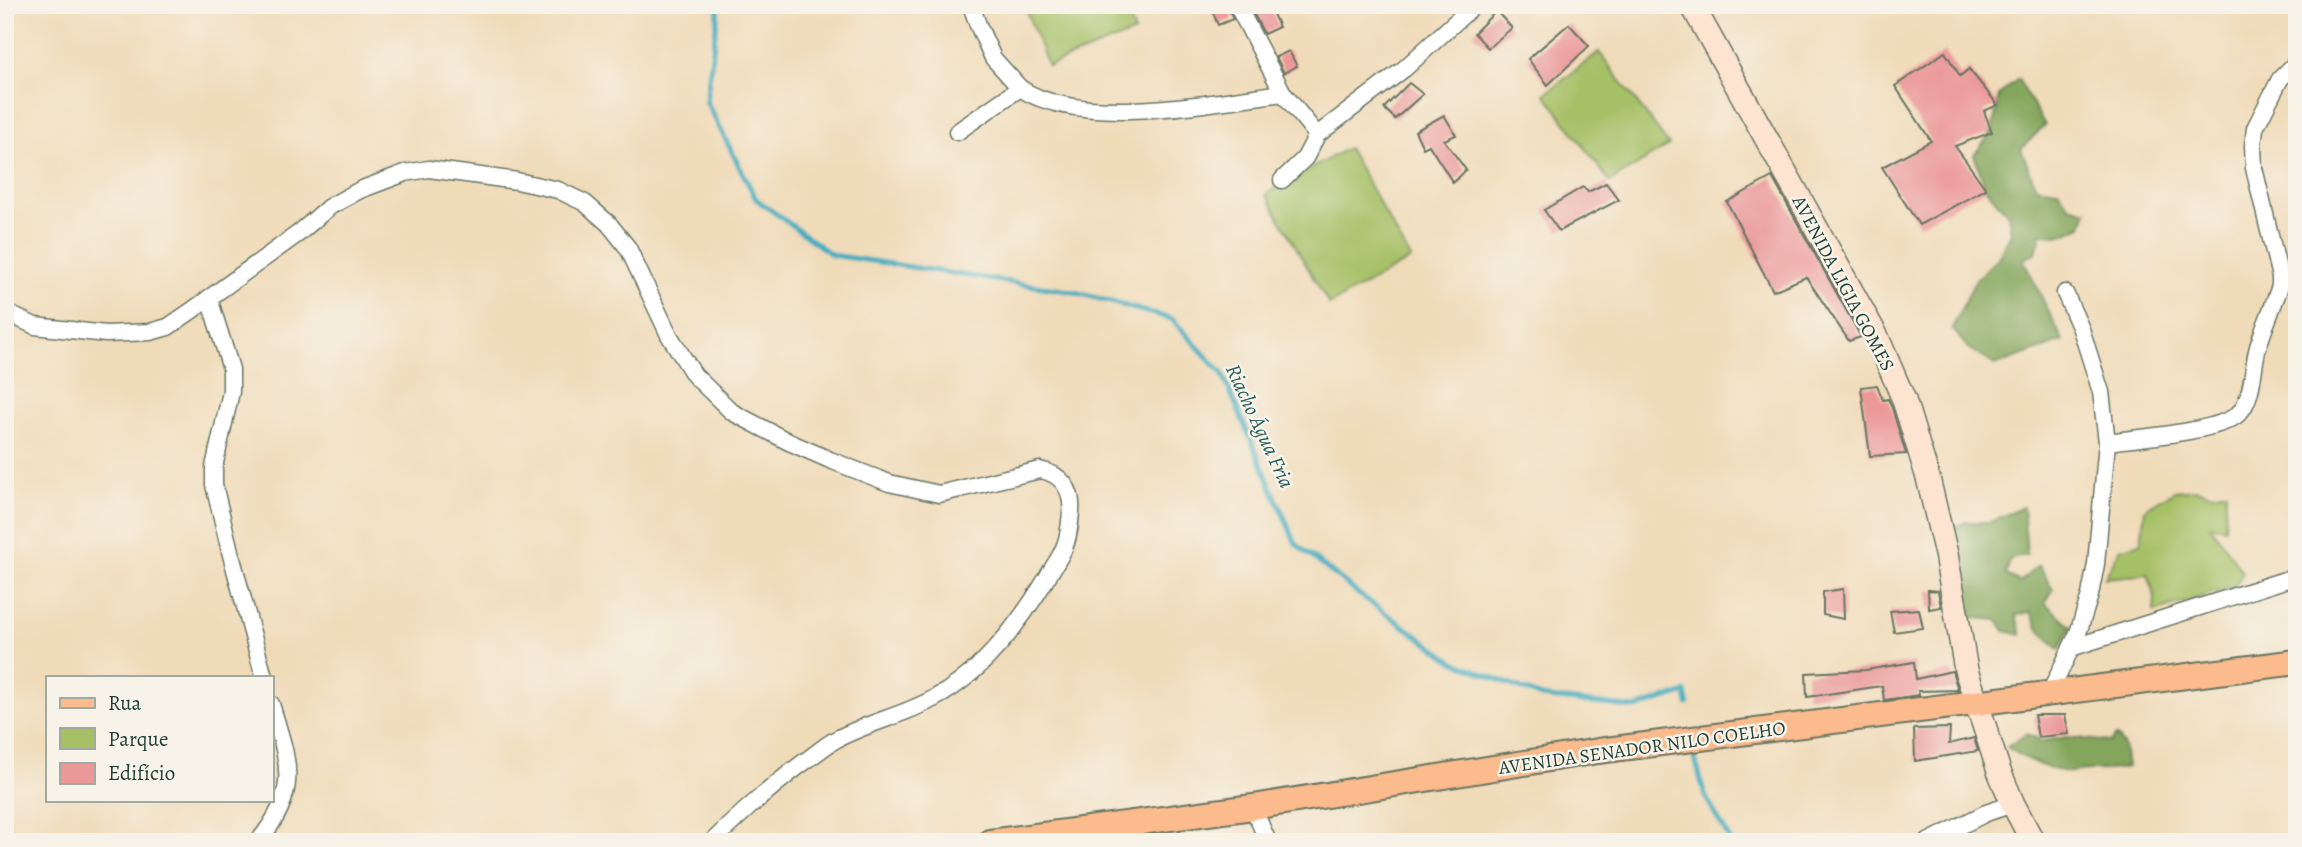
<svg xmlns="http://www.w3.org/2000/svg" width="2302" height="847" viewBox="0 0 2302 847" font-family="Alegreya,serif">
	<rect width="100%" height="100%" fill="#f7f3e8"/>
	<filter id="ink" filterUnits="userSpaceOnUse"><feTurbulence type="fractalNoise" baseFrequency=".0143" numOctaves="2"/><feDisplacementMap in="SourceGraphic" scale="14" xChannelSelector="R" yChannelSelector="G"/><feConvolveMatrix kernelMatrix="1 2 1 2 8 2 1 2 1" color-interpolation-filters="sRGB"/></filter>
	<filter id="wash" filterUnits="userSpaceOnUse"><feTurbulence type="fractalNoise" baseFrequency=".00686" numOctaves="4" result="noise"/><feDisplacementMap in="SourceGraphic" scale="28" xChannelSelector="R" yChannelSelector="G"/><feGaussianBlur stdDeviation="1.57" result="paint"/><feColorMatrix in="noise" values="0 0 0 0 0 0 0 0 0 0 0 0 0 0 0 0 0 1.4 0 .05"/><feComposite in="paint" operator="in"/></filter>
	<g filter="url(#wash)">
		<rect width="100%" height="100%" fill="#f0dbb9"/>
		<g fill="#a6c066" stroke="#627e4d" stroke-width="2">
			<polygon points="1024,5 1124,5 1135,32 1048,66"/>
			<polygon points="1599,52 1669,145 1610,182 1545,94"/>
			<polygon points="1348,148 1411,259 1329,305 1266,194"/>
			<polygon points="2196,489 2212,494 2226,491 2225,528 2210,525 2243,573 2235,586 2154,612 2155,597 2148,574 2105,578 2120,549 2141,543 2145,509 2174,491"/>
		</g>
		<g fill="#84a65b" stroke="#527248" stroke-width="2">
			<polygon points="2018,79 2045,125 2021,149 2036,187 2058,190 2069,206 2087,211 2082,226 2062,235 2041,234 2036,253 2023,259 2063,341 1995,365 1967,347 1952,328 1976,279 1997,259 2011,233 2008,214 1986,189 1974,155 1992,132 1999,95"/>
			<polygon points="2023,507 2027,555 2010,559 2006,575 2020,582 2039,565 2053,590 2045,603 2072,627 2059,649 2039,630 2031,612 2016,615 2021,635 2005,631 1998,620 1967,617 1949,530 1966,522 1990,522"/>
			<path d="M2027,734L2042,741L2068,737L2110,742L2116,736L2124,746L2127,767C2111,771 2104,770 2089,770C2082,770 2074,773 2067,772C2046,769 2024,759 2007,747Z"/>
		</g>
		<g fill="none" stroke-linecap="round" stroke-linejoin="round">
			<g stroke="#40abbf" stroke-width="5">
				<polyline points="719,5 706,101 756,199 832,255 1075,292 1172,319 1222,373 1296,544 1357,593 1453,661 1541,697 1636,708 1686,692 1688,704"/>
				<polyline points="1694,754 1705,796 1731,842"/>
			</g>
		</g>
		<g id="blocks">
			<g fill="#eb9898">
				<polygon points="1210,5 1227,5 1233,19 1218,25"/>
				<polygon points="1249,5 1269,5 1279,27 1264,34"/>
				<polygon points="1496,11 1512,28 1488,48 1474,33"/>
				<polygon points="1569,24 1589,46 1548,85 1528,59"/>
				<polygon points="1289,51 1297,66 1284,73 1276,57"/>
				<polygon points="1945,52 1960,76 1969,69 1998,105 1984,111 1992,132 1955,146 1986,189 1919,225 1882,167 1931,141 1895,86"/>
				<polygon points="1409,83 1423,94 1395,119 1384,108"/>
				<polygon points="1444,115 1456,135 1444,140 1466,170 1453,183 1429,145 1423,148 1415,131"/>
				<polygon points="1772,177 1861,337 1849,341 1806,277 1773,291 1727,202"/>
				<polygon points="1606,183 1619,200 1559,231 1544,210 1583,187 1588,192"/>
				<polygon points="1877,385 1883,400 1888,399 1891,405 1906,454 1870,456 1861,387"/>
				<polygon points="1843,589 1844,619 1823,615 1823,592"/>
				<polygon points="1928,590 1938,591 1941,607 1929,609"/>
				<polygon points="1919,609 1923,628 1894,632 1890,611"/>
				<polygon points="1914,662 1916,679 1952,671 1958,690 1918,691 1919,695 1884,700 1882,686 1807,697 1806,673 1866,670"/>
				<polygon points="2034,715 2065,715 2069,734 2038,737"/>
				<polygon points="1950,728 1949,744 1974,738 1978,751 1915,761 1914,729"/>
			</g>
		</g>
	</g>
	<g filter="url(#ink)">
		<use href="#blocks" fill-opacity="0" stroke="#687463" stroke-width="2"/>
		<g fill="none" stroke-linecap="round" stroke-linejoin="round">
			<g stroke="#687463" stroke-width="19">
				<g id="street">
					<polyline points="971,5 978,25 993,58 1020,88"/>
					<polyline points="1237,5 1283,93 1317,135"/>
					<path d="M957,132L1020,88C1080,129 1214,102 1283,93"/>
					<polyline points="1282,180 1305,158 1317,135 1404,69 1474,5"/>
					<polyline points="209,298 231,369 231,392 214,467 214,485 230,551 264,677"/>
					<path d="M5,312L35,326L106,334L150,332L168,327L194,309L299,233L329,207L360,190L405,173L429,169L517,181L558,190L585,203L609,224L628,248L669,335L694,375L732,412L789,442L830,460L889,483L939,494L1040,470C1062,474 1073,490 1071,512C1070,524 1069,537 1064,548C1060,558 1053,567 1048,576C1020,623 982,674 933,699C902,716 866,723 835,740C823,747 812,757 800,765C769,789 740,814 712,842"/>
					<path d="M2107,442C2135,438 2220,432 2238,414C2254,399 2252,367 2258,347C2264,327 2273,307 2280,286V277L2254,168L2253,146L2255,128L2280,79L2297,62"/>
					<polyline points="2071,648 2297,576"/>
					<polyline points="2049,695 2078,633 2090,595 2096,564 2107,442 2101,392 2081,329 2065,293"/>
					<polyline points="1253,807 1268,842"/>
					<path d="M258,842C301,789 289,764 271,704"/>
					<polyline points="1928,842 1986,813 2013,804"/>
				</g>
			</g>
			<g stroke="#687463" stroke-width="26">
				<polyline id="secondary" points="1692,5 1877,337 1904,400 1928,478 1946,554 1966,670 1999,771 2013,804 2033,842"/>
			</g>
			<g stroke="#687463" stroke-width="28">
				<polyline id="primary" points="990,842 1253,807 1598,751 2297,662"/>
			</g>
			<use href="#street" stroke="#fff" stroke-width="16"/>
			<use href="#secondary" stroke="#fde4d1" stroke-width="23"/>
			<use href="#primary" stroke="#fbbb8c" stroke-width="24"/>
		</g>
	</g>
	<g text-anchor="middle" stroke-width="5" stroke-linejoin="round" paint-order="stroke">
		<g font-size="19" fill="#1f3d34" stroke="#f7f3e8">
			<text transform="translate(1844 283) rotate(62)" y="7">AVENIDA LIGIA GOMES</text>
			<text transform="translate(1642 747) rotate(-8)" y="7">AVENIDA SENADOR NILO COELHO</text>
		</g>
		<g font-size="21" font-style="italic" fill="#295e5e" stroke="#f7f3e8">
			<text transform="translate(1260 426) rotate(65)" y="7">Riacho Água Fria</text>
		</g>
	</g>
	<rect width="2302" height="847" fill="none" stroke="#f7f3e8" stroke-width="28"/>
	<rect x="46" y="676" width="228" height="126" fill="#f7f3e8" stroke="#a1aaa0" stroke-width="2"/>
	<rect x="60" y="698" width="35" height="10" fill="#fbbb8c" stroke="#a1aaa0" stroke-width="2"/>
	<text x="108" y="710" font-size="21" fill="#1f3d34">Rua</text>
	<rect x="60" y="728" width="35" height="21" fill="#a6c066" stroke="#a1aaa0" stroke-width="2"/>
	<text x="108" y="746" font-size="21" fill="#1f3d34">Parque</text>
	<rect x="60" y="763" width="35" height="21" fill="#eb9898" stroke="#a1aaa0" stroke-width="2"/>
	<text x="108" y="780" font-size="21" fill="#1f3d34">Edifício</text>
</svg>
